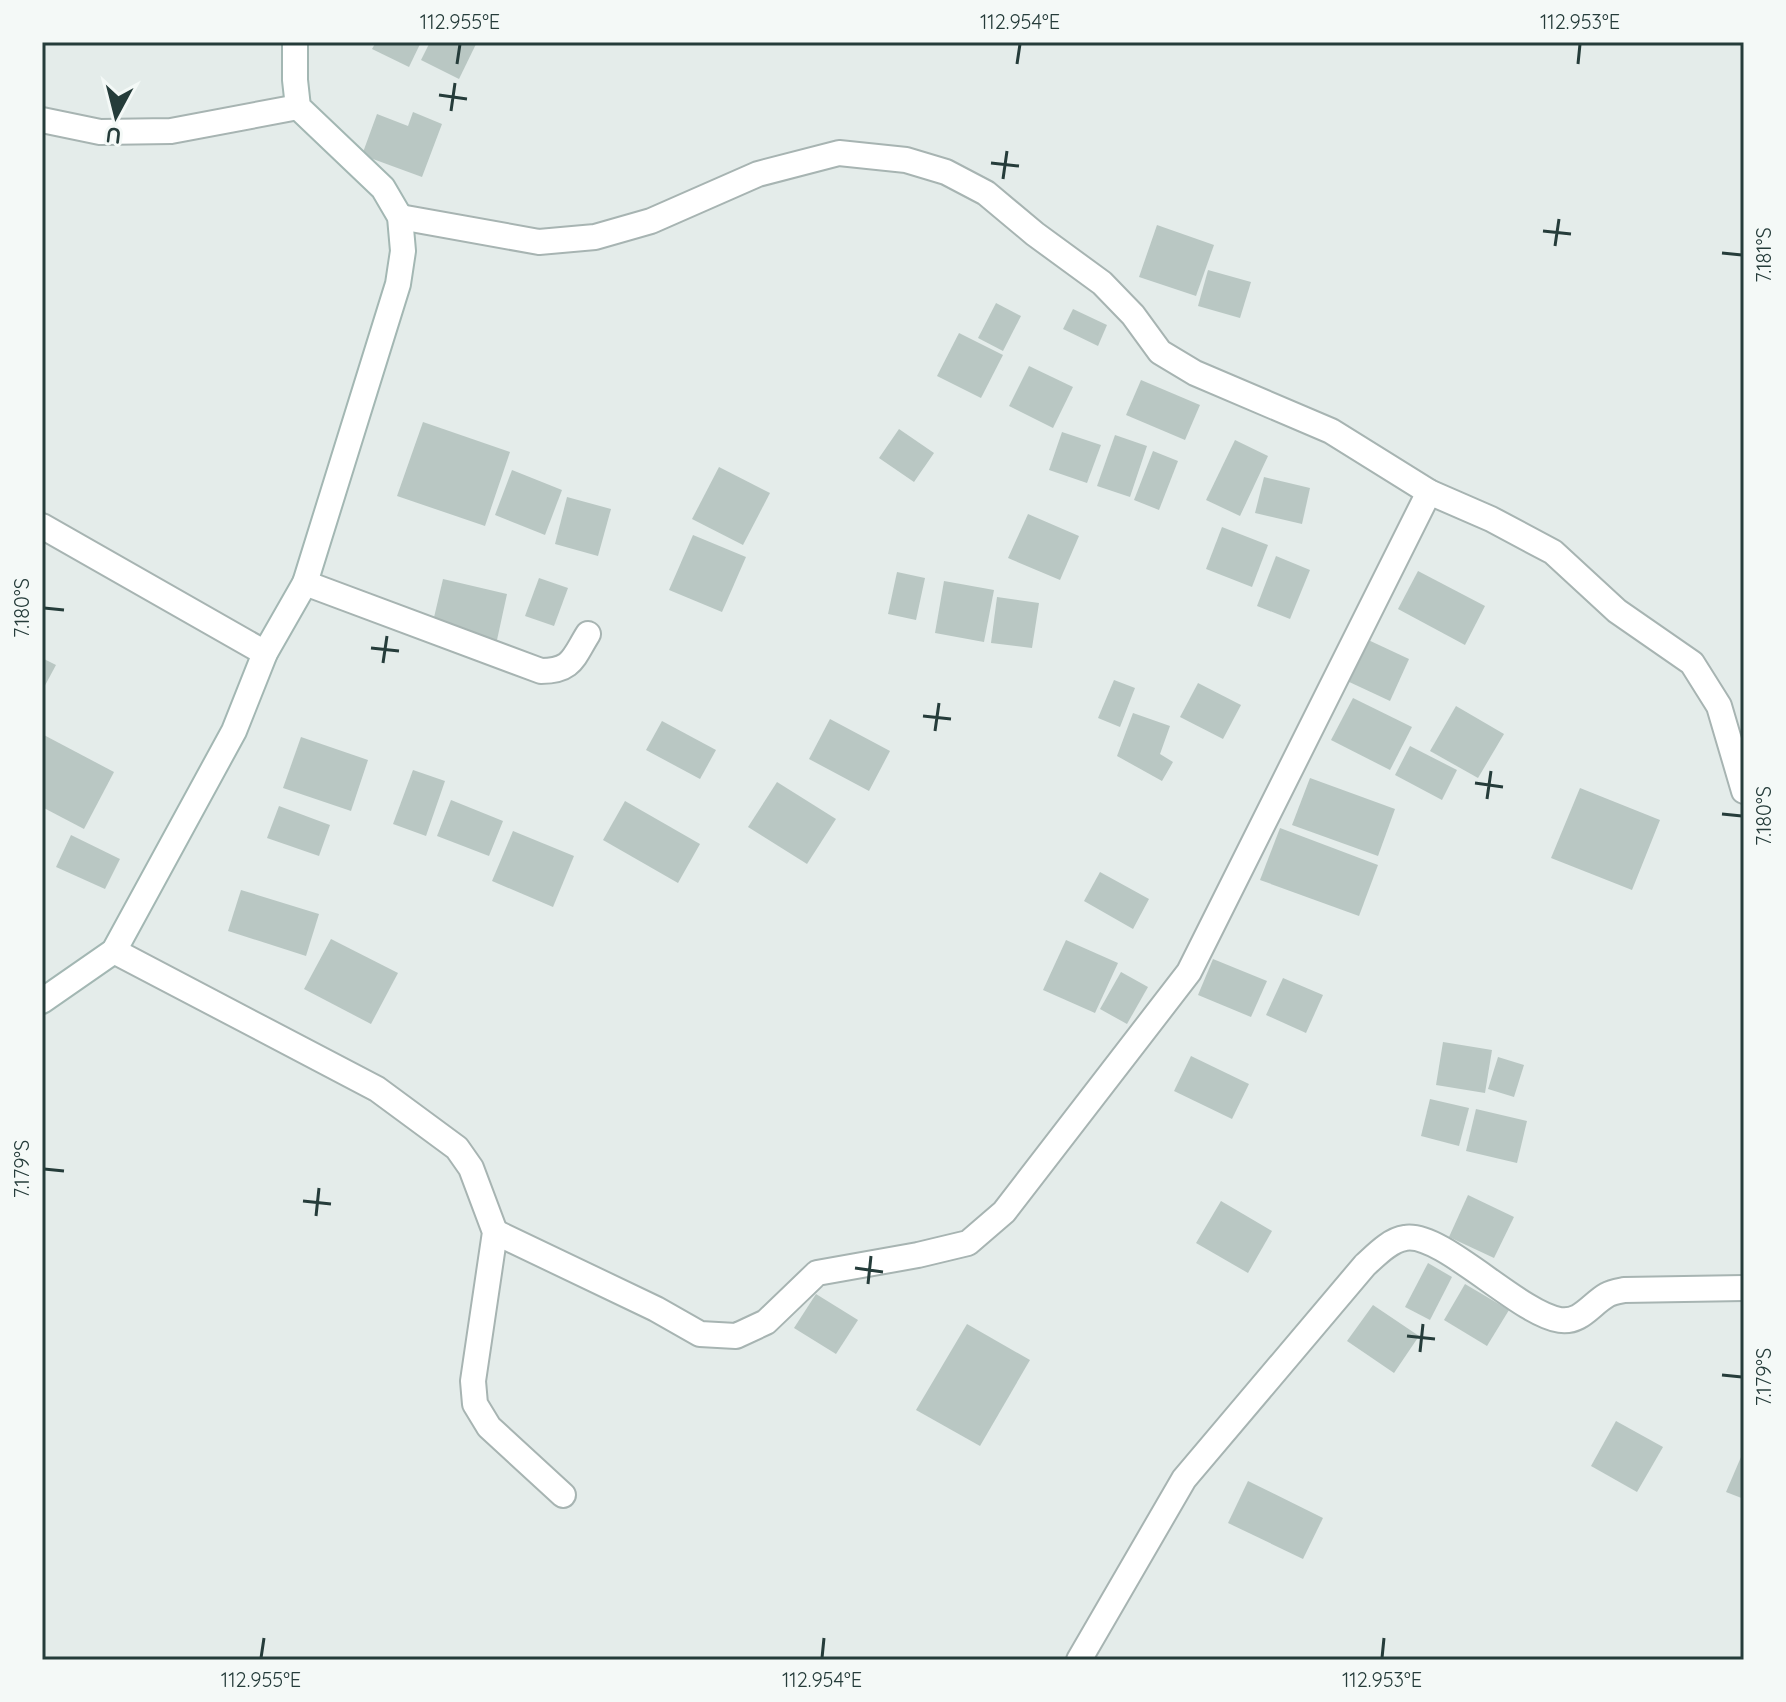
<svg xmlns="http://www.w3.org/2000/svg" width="1786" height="1702" viewBox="0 0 1786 1702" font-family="Quicksand,sans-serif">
	<rect width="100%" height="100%" fill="#e4ecea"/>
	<g fill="#b9c7c3">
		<polygon points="376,42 421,42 409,67 372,49"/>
		<polygon points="430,42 477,42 459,79 421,60"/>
		<polygon points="413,112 442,124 422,177 362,155 377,114 408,126"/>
		<polygon points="1157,225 1214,245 1196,296 1139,277"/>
		<polygon points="1208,270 1251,282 1240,318 1198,306"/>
		<polygon points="996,303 1021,316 1003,351 978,338"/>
		<polygon points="1073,309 1107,325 1098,346 1063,329"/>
		<polygon points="959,333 1003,355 981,398 937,376"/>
		<polygon points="1029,366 1073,387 1053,428 1009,406"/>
		<polygon points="1141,380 1200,405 1185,440 1126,415"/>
		<polygon points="423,422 510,452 485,526 397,496"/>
		<polygon points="899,429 934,453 914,482 879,458"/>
		<polygon points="1062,432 1101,445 1087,483 1049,470"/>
		<polygon points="1115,435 1147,446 1130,497 1097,486"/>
		<polygon points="1235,440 1268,456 1240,516 1206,500"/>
		<polygon points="1153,451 1178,461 1159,510 1134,500"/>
		<polygon points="719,467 770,493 743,545 692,519"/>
		<polygon points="512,470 562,490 545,535 495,515"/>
		<polygon points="1264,477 1310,488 1302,524 1255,513"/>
		<polygon points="567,497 611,509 598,556 555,544"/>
		<polygon points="1028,514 1079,536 1060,580 1008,558"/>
		<polygon points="1222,527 1268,545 1252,587 1206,569"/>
		<polygon points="693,535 746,557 722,612 669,590"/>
		<polygon points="1276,556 1310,570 1290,619 1257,606"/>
		<polygon points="1418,571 1485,606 1465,645 1398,609"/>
		<polygon points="897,572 925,578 916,620 888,614"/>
		<polygon points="539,578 568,588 554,626 525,616"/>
		<polygon points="443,579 507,594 497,640 432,626"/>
		<polygon points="944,581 994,590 984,642 935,633"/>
		<polygon points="997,597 1039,603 1032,648 991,643"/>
		<polygon points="1364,638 1409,659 1390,701 1345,680"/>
		<polygon points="42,658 56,665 42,691"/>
		<polygon points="1114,680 1135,688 1120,727 1098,718"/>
		<polygon points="1198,683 1241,705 1223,739 1180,717"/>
		<polygon points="1353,698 1412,727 1390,770 1331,740"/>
		<polygon points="1456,706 1504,734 1478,778 1430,751"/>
		<polygon points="1133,713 1170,726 1160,754 1173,762 1162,781 1117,756"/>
		<polygon points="830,719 890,751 869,791 809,759"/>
		<polygon points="662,721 716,750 700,779 646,750"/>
		<polygon points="42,734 114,772 84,829 42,807"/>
		<polygon points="301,737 368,760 351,811 283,788"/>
		<polygon points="1410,746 1457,770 1442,800 1395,775"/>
		<polygon points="413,770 445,781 426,836 393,824"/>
		<polygon points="1310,778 1395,809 1378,856 1292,825"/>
		<polygon points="777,782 836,819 807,864 748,827"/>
		<polygon points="1580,788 1660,820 1632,890 1551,858"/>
		<polygon points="451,800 503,821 489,856 437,836"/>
		<polygon points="625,801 700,844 678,883 603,840"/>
		<polygon points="279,806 330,825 319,856 267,838"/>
		<polygon points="1280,828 1378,865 1359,916 1260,880"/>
		<polygon points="513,831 574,856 553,907 492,881"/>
		<polygon points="71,835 120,859 105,889 56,867"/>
		<polygon points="1100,872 1149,899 1133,929 1084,901"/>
		<polygon points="241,890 319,914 306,956 228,931"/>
		<polygon points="331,939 398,973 371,1024 304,989"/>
		<polygon points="1066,940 1118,963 1095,1013 1043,990"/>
		<polygon points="1213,959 1267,981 1251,1017 1198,995"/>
		<polygon points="1121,972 1148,987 1127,1024 1100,1009"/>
		<polygon points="1283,978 1323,995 1306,1033 1266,1015"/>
		<polygon points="1443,1042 1492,1050 1485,1093 1436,1085"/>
		<polygon points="1191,1056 1249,1084 1232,1119 1174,1091"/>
		<polygon points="1498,1057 1524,1065 1514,1097 1488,1089"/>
		<polygon points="1430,1099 1469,1108 1459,1146 1421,1136"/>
		<polygon points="1476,1109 1527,1121 1517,1163 1466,1151"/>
		<polygon points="1468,1195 1514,1217 1494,1258 1449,1237"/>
		<polygon points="1221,1201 1272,1231 1248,1273 1196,1243"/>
		<polygon points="1428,1263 1452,1277 1430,1320 1405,1307"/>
		<polygon points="1465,1284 1509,1310 1487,1346 1444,1320"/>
		<polygon points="816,1294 858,1320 836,1354 794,1328"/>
		<polygon points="1373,1305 1419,1336 1394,1373 1347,1341"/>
		<polygon points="967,1324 1030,1360 980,1446 916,1410"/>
		<polygon points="1616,1421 1663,1447 1637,1492 1591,1466"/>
		<polygon points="1744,1450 1744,1499 1726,1492"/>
		<polygon points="1248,1481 1323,1518 1303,1559 1228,1523"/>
	</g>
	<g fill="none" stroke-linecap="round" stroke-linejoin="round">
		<g stroke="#a7b4b2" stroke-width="28">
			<g id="street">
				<polyline points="42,120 100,132 171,131 298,107"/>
				<polyline points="400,217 539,242 595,237 651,221 758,174 839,153 906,160 946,172 986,193 1035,234 1102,283 1133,315 1160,352 1195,373 1331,431 1429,492 1491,519 1553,552 1617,611 1692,663 1719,706 1744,791"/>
				<polyline points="42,526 265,653"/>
				<path d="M305,583L541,671C572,671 573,658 588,634"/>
				<polyline points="114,951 377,1089 457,1148 471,1168 495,1232 473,1381 475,1404 489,1427 563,1495"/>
				<polyline points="495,1232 656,1309 700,1334 736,1336 766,1322 817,1273 918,1255 968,1243 1004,1212 1189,972 1429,492"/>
				<path d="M1079,1660L1184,1479L1365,1265C1376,1255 1390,1240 1405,1238C1441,1231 1519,1314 1560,1320C1581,1323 1591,1304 1607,1295C1612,1292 1619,1291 1624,1290L1744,1288"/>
			</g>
		</g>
		<g stroke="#a3b7b3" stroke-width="28">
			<polyline id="secondary" points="42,1001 114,951 234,731 265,653 305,583 398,284 403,251 400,217 383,188 298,107 295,80 295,42"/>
		</g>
		<use href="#street" stroke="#fff" stroke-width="24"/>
		<use href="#secondary" stroke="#fff" stroke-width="24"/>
	</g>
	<path fill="none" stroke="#253c3a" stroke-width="3" d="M457,64L460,44M1017,64L1020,44M1578,64L1580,44M439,95L467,99M451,111L455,83M991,163L1019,166M1003,179L1007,151M1543,231L1571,234M1555,246L1559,219M1722,253L1742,255M44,608L64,610M371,648L399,651M383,663L387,636M923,716L951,719M935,731L939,703M1475,783L1503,787M1487,799L1491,771M1722,814L1742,816M44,1169L64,1171M303,1201L331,1204M316,1216L319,1188M855,1268L883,1272M868,1284L871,1256M1407,1336L1435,1339M1420,1352L1423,1324M1722,1375L1742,1377M261,1658L264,1638M822,1658L824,1638M1382,1658L1384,1638"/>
	<rect width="1786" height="1702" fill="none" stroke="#f4f9f7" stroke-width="88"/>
	<g transform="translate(116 116) rotate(187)" stroke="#f4f9f7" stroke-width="6" paint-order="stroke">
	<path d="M0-6L14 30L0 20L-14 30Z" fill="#253c3a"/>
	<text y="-12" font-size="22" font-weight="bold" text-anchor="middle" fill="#253c3a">U</text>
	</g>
	<rect x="44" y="44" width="1698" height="1614" fill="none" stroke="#253c3a" stroke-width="3"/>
	<g font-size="20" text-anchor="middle" fill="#253c3a">
		<text x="460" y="29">112.955°E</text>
		<text x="1020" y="29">112.954°E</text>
		<text x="1580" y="29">112.953°E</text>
		<text transform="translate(1764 255) rotate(-90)" y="7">7.181°S</text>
		<text transform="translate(22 608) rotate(-90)" y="7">7.180°S</text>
		<text transform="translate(1764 816) rotate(-90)" y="7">7.180°S</text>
		<text transform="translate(22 1169) rotate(-90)" y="7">7.179°S</text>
		<text transform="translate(1764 1377) rotate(-90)" y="7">7.179°S</text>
		<text x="261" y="1687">112.955°E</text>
		<text x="822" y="1687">112.954°E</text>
		<text x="1382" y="1687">112.953°E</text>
	</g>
</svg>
